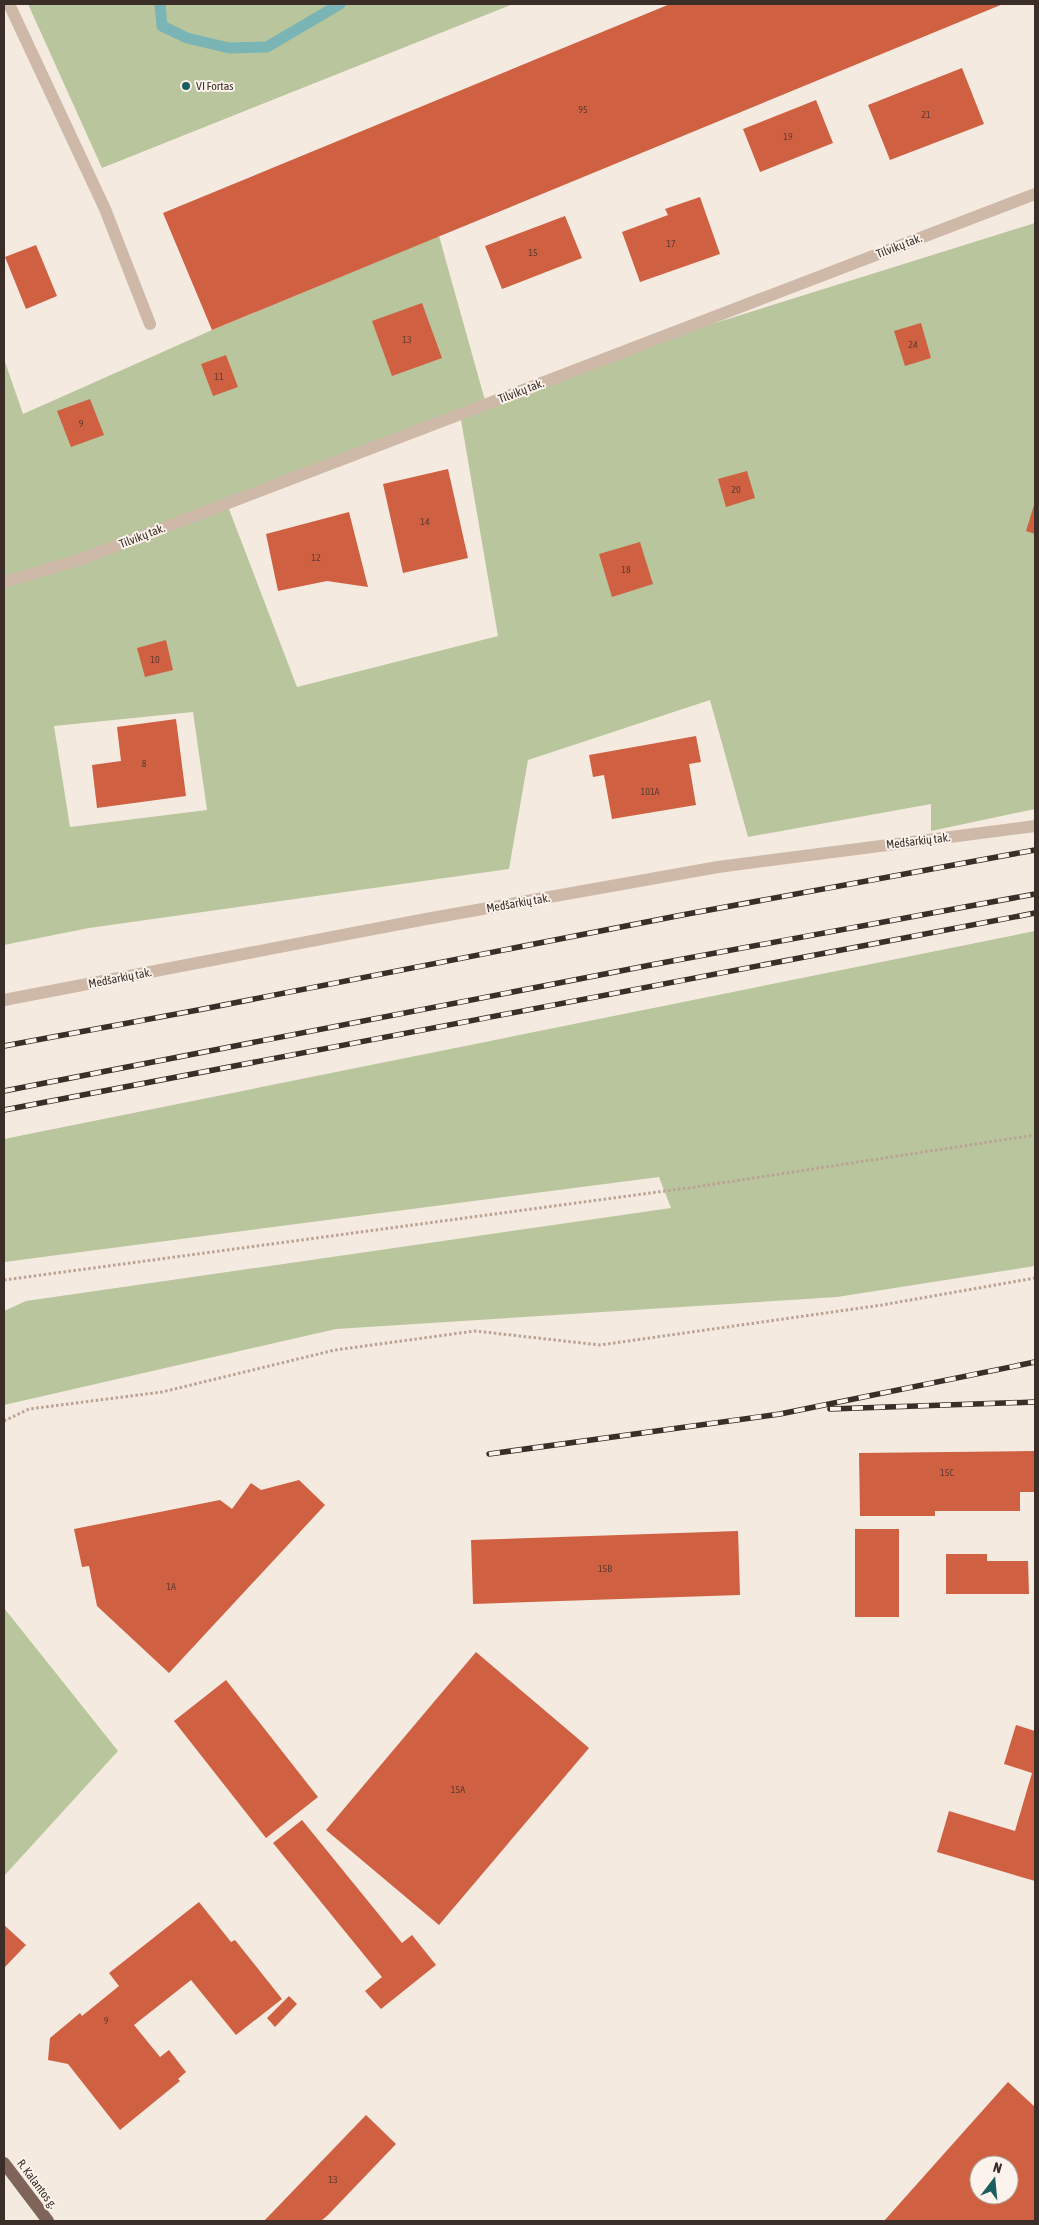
<svg xmlns="http://www.w3.org/2000/svg" width="1039" height="2225" viewBox="0 0 1039 2225" font-family="'Asap Condensed',sans-serif">
	<rect width="100%" height="100%" fill="#f5eadf"/>
	<g fill="#b9c59d" fill-rule="evenodd">
		<polygon points="28,4 513,4 102,168"/>
		<path d="M1035,223V809L931,831V804L748,837L710,700L528,760L509,869L89,928L4,945V359L23,414L212,330L439,236L486,404L622,352ZM460,414L498,636L297,687L227,504ZM193,712L207,810L70,827L54,726Z"/>
		<polygon points="1035,931 1035,1266 837,1297 336,1329 4,1405 4,1311 26,1301 671,1208 659,1177 4,1262 4,1139"/>
		<polygon points="4,1608 118,1751 4,1876"/>
	</g>
	<g fill="none" stroke-linecap="round" stroke-linejoin="round">
		<polyline stroke="#7bb4b4" stroke-width="11" points="160,4 162,26 187,38 229,48 267,47 340,4"/>
	</g>
	<g fill="#cf6042" fill-rule="evenodd">
		<polygon points="670,4 1003,4 212,330 163,213"/>
		<polygon points="962,68 984,124 890,160 868,105"/>
		<polygon points="816,100 833,143 760,172 743,129"/>
		<polygon points="700,197 720,254 640,282 622,232 668,215 665,209"/>
		<polygon points="565,216 582,258 502,289 485,246"/>
		<polygon points="36,245 57,296 26,309 5,257"/>
		<polygon points="422,303 442,358 392,376 372,321"/>
		<polygon points="921,323 931,358 905,366 894,331"/>
		<polygon points="226,355 238,387 213,396 201,364"/>
		<polygon points="90,399 104,435 71,447 57,411"/>
		<polygon points="448,469 468,558 403,573 383,484"/>
		<polygon points="747,471 755,498 726,507 718,479"/>
		<polygon points="1035,502 1035,534 1026,531"/>
		<polygon points="349,512 368,587 327,581 278,591 266,534"/>
		<polygon points="640,542 653,584 612,597 599,554"/>
		<polygon points="166,640 173,670 145,677 137,648"/>
		<polygon points="176,719 186,796 97,808 92,765 121,761 117,727"/>
		<polygon points="696,736 701,762 689,764 696,805 612,819 604,775 593,777 589,755"/>
		<polygon points="1035,1451 1035,1492 1020,1492 1020,1511 935,1511 935,1516 860,1516 859,1453"/>
		<polygon points="299,1480 325,1505 169,1673 97,1606 89,1566 82,1567 74,1529 220,1500 232,1509 251,1483 261,1490"/>
		<rect x="855" y="1529" width="44" height="88"/>
		<polygon points="738,1531 740,1595 473,1604 471,1540"/>
		<polygon points="946,1554 987,1554 987,1561 1028,1561 1029,1594 946,1594"/>
		<polygon points="476,1652 589,1748 439,1925 326,1830"/>
		<polygon points="226,1680 318,1797 266,1838 174,1721"/>
		<polygon points="1016,1725 1035,1731 1035,1881 937,1852 949,1811 1015,1831 1032,1773 1004,1764"/>
		<polygon points="302,1820 402,1943 412,1935 436,1965 381,2009 365,1991 382,1977 273,1843"/>
		<polygon points="199,1902 231,1942 235,1940 282,1999 236,2035 191,1980 134,2025 160,2057 169,2050 186,2072 178,2079 180,2081 120,2130 68,2064 48,2060 50,2038 80,2013 82,2016 119,1986 109,1973"/>
		<polygon points="4,1925 26,1945 4,1968"/>
		<polygon points="289,1996 297,2004 275,2027 267,2018"/>
		<path d="M1008,2082L1035,2107V2221H884ZM979,2165H1009V2195H979Z"/>
		<polygon points="366,2115 396,2144 328,2215 321,2221 264,2221"/>
	</g>
	<g fill="none" stroke-linecap="round" stroke-linejoin="round">
		<g stroke="#baa393" stroke-width="3" stroke-dasharray="2.5 2.5" stroke-linecap="butt">
			<polyline points="4,1280 695,1187 1035,1135"/>
			<polyline points="4,1421 29,1409 162,1392 335,1350 475,1331 600,1345 882,1305 1035,1278"/>
		</g>
		<g stroke="#ceb9a9" stroke-width="12">
			<polyline points="9,4 105,209 150,324"/>
			<polyline points="4,582 82,559 1035,194"/>
			<polyline points="4,1000 426,919 718,867 1035,826"/>
		</g>
		<polyline stroke="#7e6459" stroke-width="12" points="4,2163 48,2221"/>
		<g stroke="#3b2e29" stroke-width="5.5">
			<g id="rail">
				<polyline points="4,1046 198,1010 682,915 1035,850"/>
				<polyline points="4,1091 656,964 1035,894"/>
				<polyline points="4,1110 1035,913"/>
				<polyline points="830,1409 1035,1402"/>
				<polyline points="489,1454 780,1414 1035,1362"/>
			</g>
		</g>
		<use href="#rail" stroke="#fcf4ec" stroke-width="4" stroke-dasharray="11" stroke-linecap="butt"/>
	</g>
	<circle fill="#1b5e60" stroke="#fcf4ec" stroke-width="2" cx="186" cy="86" r="5"/>
	<g text-anchor="middle" stroke-width="4" stroke-linejoin="round" paint-order="stroke">
		<g font-size="10" fill="#603a2f">
			<text x="583" y="113">95</text>
			<text x="926" y="118">21</text>
			<text x="788" y="140">19</text>
			<text x="671" y="247">17</text>
			<text x="533" y="256">15</text>
			<text x="407" y="343">13</text>
			<text x="913" y="348">24</text>
			<text x="219" y="380">11</text>
			<text x="81" y="427">9</text>
			<text x="736" y="493">20</text>
			<text x="425" y="525">14</text>
			<text x="316" y="561">12</text>
			<text x="626" y="573">18</text>
			<text x="155" y="663">10</text>
			<text x="144" y="767">8</text>
			<text x="650" y="795">101A</text>
			<text x="947" y="1476">15C</text>
			<text x="605" y="1572">15B</text>
			<text x="171" y="1590">1A</text>
			<text x="458" y="1793">15A</text>
			<text x="106" y="2024">9</text>
			<text x="333" y="2183">13</text>
		</g>
		<g font-size="12" fill="#3b2e29" stroke="#fcf4ec" text-anchor="start">
			<text x="196" y="90">VI Fortas</text>
		</g>
		<g font-size="12" fill="#3b2e29" stroke="#fcf4ec">
			<text transform="translate(899 246) rotate(-21)" y="4">Tilvikų tak.</text>
			<text transform="translate(521 391) rotate(-21)" y="4">Tilvikų tak.</text>
			<text transform="translate(142 536) rotate(-21)" y="4">Tilvikų tak.</text>
			<text transform="translate(918 841) rotate(-7)" y="4">Medšarkių tak.</text>
			<text transform="translate(518 903) rotate(-10)" y="4">Medšarkių tak.</text>
			<text transform="translate(120 978) rotate(-11)" y="4">Medšarkių tak.</text>
			<text transform="translate(37 2184) rotate(53)" y="4">R. Kalantos g.</text>
		</g>
	</g>
	<rect width="1039" height="2225" fill="none" stroke="#3b2e29" stroke-width="10"/>
	<g transform="translate(994 2180) rotate(16)"><circle r="24" fill="#fcf4ec" stroke="#afa59e"/>
	<path d="M0-4L9 19L0 12L-9 19Z" fill="#1b5e60"/>
	<text y="-8" font-size="14" font-weight="bold" text-anchor="middle" fill="#3b2e29">N</text>
	</g>
</svg>
